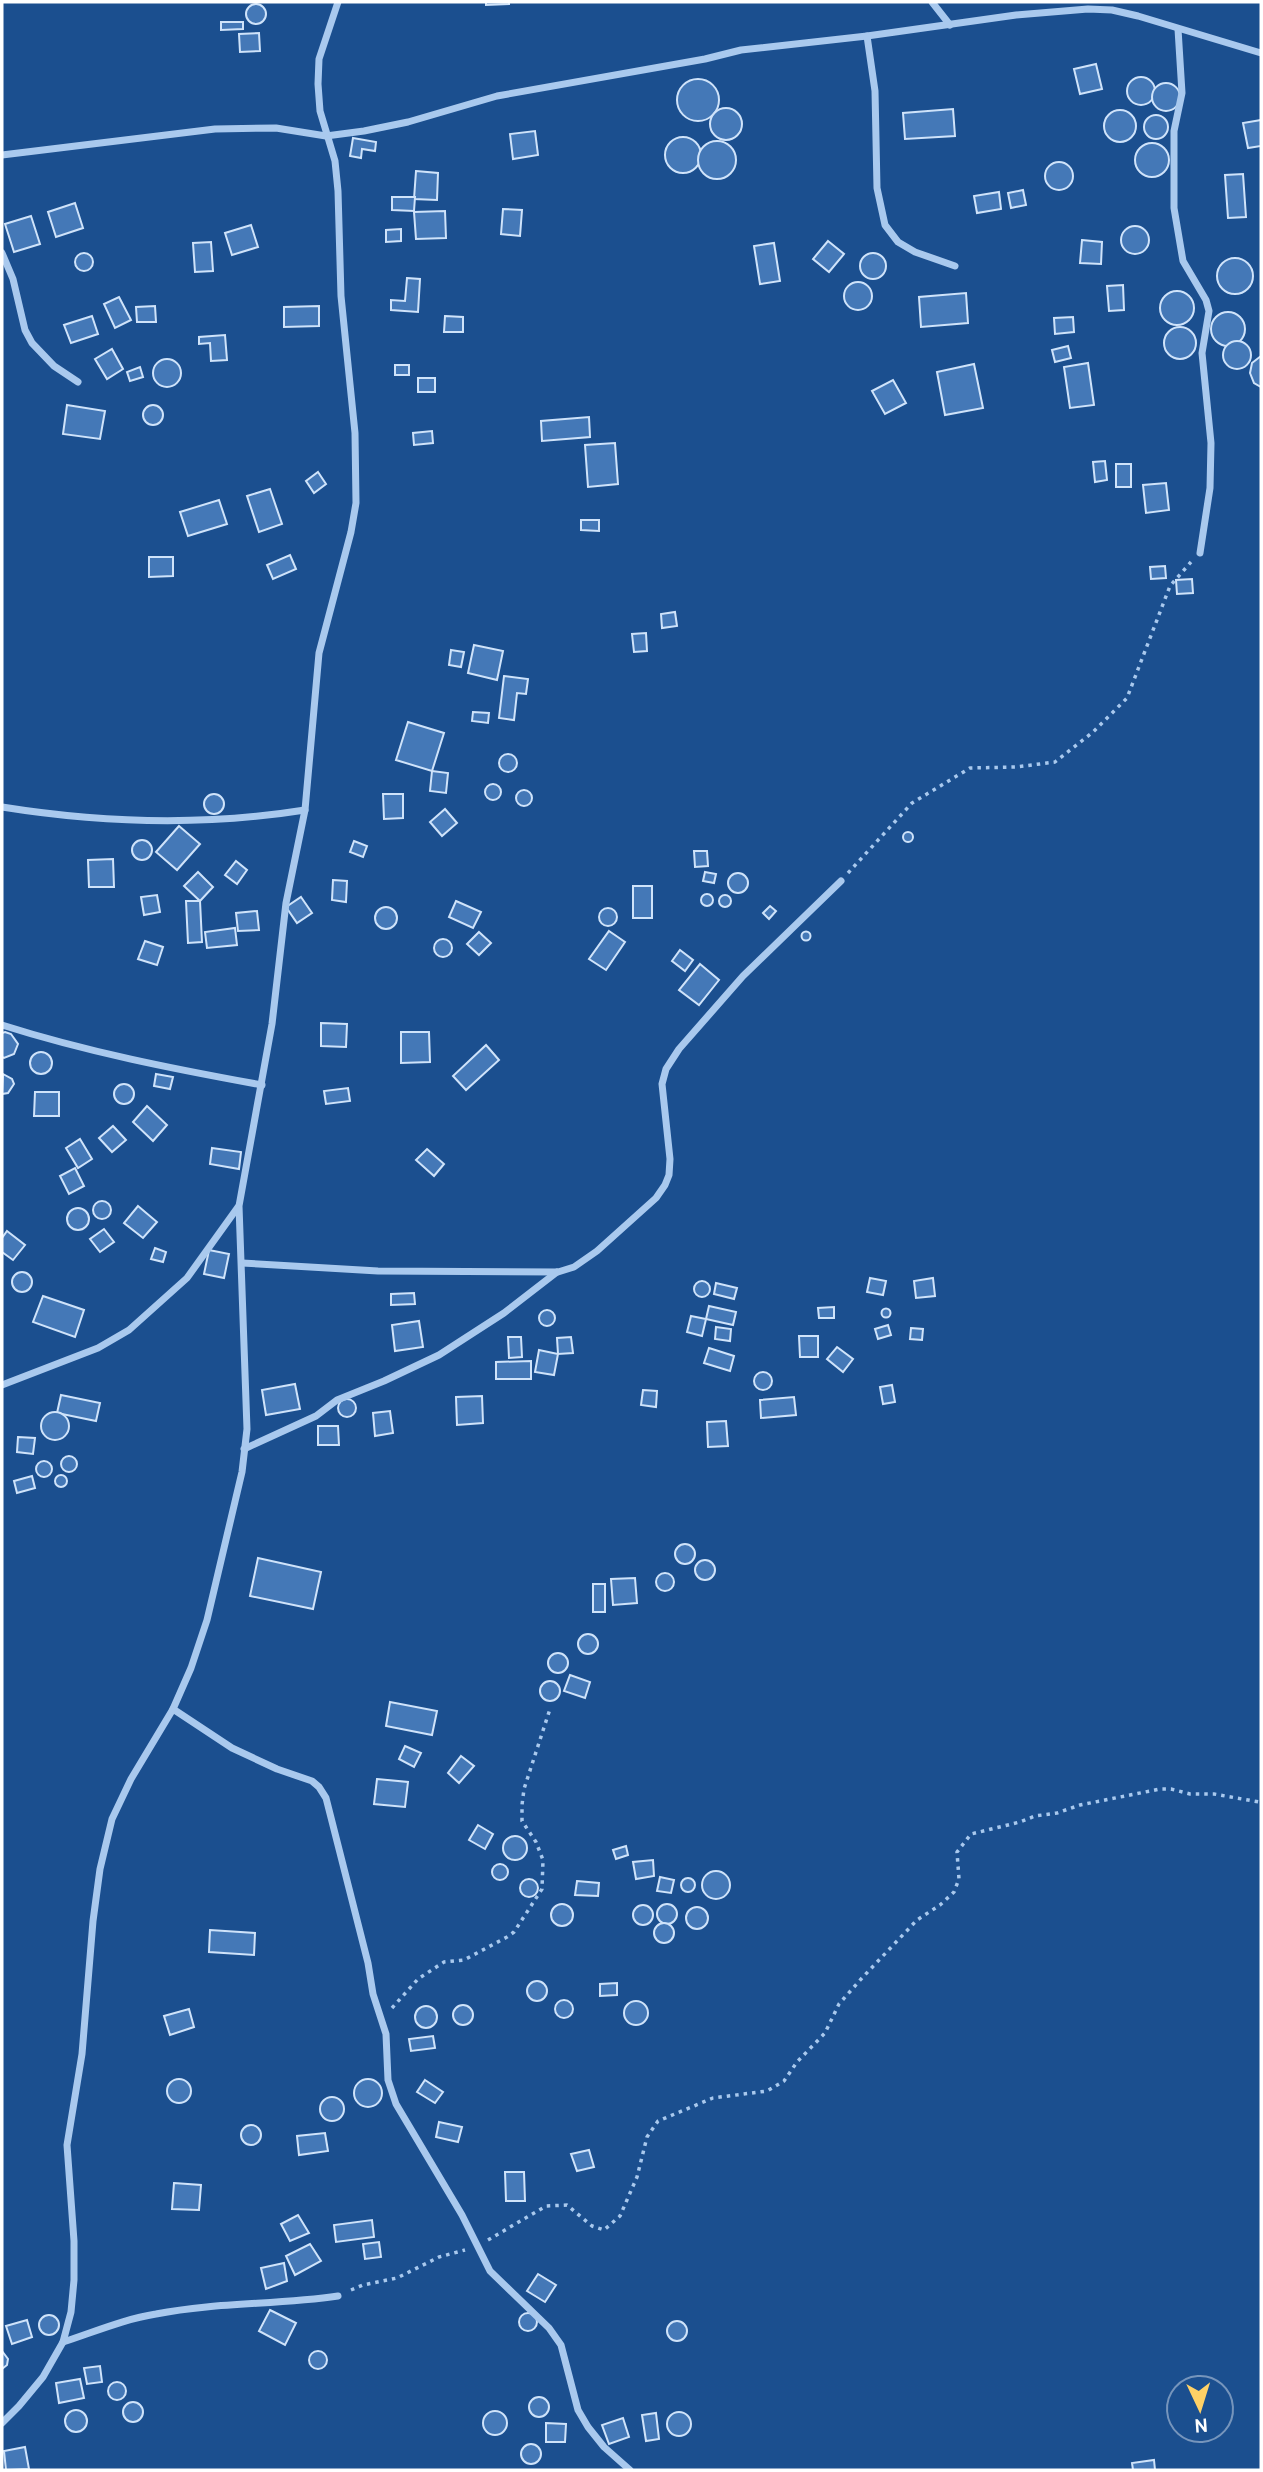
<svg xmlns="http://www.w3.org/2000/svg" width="1263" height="2472" viewBox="0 0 1263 2472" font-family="Overpass,sans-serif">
	<rect width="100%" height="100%" fill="#1b4f8f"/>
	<g fill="#4478b7" stroke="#cfe3fa" stroke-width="2">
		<polygon points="486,2 509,2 509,4 486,5"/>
		<circle cx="256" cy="14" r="10"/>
		<polygon points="221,22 243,22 243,29 221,30"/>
		<polygon points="259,33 260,51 240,52 239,34"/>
		<polygon points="1096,64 1102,89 1080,94 1074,69"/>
		<circle cx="1141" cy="91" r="14"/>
		<circle cx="698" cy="100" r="21"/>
		<circle cx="1166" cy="97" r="14"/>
		<circle cx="726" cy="124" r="16"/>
		<polygon points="953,109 955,136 905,139 903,113"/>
		<circle cx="1120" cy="126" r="16"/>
		<circle cx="1156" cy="127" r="12"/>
		<polygon points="1261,120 1261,146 1248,148 1243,123"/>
		<polygon points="535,131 538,155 513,159 510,134"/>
		<circle cx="683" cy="155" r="18"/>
		<polygon points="353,138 376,142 375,151 362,149 361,158 350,156"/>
		<circle cx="717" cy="160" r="19"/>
		<circle cx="1152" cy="160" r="17"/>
		<circle cx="1059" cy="176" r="14"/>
		<polygon points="416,171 438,173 437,200 414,199"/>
		<polygon points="1243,174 1246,217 1228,218 1225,175"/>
		<polygon points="1023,190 1026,205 1011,208 1008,193"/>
		<polygon points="999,192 1001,209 977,213 974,196"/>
		<polygon points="392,197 415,197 414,211 392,210"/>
		<polygon points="75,203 83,228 56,237 48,212"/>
		<polygon points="503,209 522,210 520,236 501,234"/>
		<polygon points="445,211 446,238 416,239 414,212"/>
		<polygon points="31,216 40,244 14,252 5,224"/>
		<polygon points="251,225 258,247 232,255 225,233"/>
		<circle cx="1135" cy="240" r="14"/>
		<polygon points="401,229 401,241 386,242 386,230"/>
		<polygon points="1082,240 1102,242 1101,264 1080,263"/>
		<polygon points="828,241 844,254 829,272 813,259"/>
		<polygon points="211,242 213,271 195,272 193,243"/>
		<polygon points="774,243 780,281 760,284 754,246"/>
		<circle cx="873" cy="266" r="13"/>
		<circle cx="84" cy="262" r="9"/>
		<circle cx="1235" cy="276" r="18"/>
		<polygon points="407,278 420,279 418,312 391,310 391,300 405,301"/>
		<circle cx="858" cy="296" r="14"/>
		<polygon points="1123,285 1124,310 1109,311 1107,286"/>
		<circle cx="1177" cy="308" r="17"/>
		<polygon points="966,293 968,323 921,327 919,297"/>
		<polygon points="119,297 131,320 115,328 104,304"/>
		<polygon points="155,306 156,322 137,322 136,307"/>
		<polygon points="319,306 319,326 284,327 284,307"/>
		<circle cx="1228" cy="329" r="17"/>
		<polygon points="92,316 98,334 71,343 64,325"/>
		<polygon points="445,316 463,317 463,332 444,332"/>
		<polygon points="1073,317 1074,332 1055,334 1054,318"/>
		<circle cx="1180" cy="343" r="16"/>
		<polygon points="225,335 227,360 211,361 210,343 199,344 199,337"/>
		<circle cx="1237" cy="355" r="14"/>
		<polygon points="1068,346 1071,358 1055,362 1052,350"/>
		<polygon points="112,349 123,369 107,379 95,359"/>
		<polygon points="1261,356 1261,387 1254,383 1250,373 1252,363"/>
		<circle cx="167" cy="373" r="14"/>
		<polygon points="1088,363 1094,405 1070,408 1064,367"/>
		<polygon points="974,364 983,408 945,415 937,372"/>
		<rect x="395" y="365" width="14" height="10"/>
		<polygon points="140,367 143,377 130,381 127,372"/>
		<rect x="418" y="378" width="17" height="14"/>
		<polygon points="893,380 906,403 885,414 872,391"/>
		<polygon points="67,405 105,411 100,439 63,434"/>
		<circle cx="153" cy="415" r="10"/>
		<polygon points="589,417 590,437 542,441 541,421"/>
		<polygon points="432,431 433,443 414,445 413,433"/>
		<polygon points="615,443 618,484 588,487 585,445"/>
		<polygon points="1105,461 1107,480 1095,482 1093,462"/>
		<rect x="1116" y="464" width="15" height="23"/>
		<polygon points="318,472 326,484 314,493 306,481"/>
		<polygon points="1166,483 1169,510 1146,513 1143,485"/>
		<polygon points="270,489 282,524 259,532 247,496"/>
		<polygon points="219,500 227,524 188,536 180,512"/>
		<polygon points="581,520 599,520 599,531 581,530"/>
		<polygon points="290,555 296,569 273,579 267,565"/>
		<polygon points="149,557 173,557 173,576 149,577"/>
		<polygon points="1165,566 1166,578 1151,579 1150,567"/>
		<polygon points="1192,579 1193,593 1177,594 1176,580"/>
		<polygon points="675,612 677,626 662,628 661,614"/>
		<polygon points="646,633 647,651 634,652 632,634"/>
		<polygon points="474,645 503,651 497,680 468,673"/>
		<polygon points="451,650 464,652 461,667 449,665"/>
		<polygon points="504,676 528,679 526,694 517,693 514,720 499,718"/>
		<polygon points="473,712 489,713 488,723 472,721"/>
		<polygon points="408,722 444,733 432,771 396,760"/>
		<circle cx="508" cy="763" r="9"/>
		<polygon points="432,771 448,773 446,793 430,791"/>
		<circle cx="493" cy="792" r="8"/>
		<circle cx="524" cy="798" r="8"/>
		<circle cx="214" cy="804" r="10"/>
		<polygon points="383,794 403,794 403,818 384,819"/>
		<polygon points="445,809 457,823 442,836 430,822"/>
		<polygon points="179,826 200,844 177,870 156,852"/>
		<circle cx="908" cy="837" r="5"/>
		<circle cx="142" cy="850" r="10"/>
		<polygon points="354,841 367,846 363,857 350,852"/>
		<polygon points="694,851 707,851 708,866 695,867"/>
		<polygon points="113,859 114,887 89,887 88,860"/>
		<polygon points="236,861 247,870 237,884 225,875"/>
		<polygon points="198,872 213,887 200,901 184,886"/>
		<polygon points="705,872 716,874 714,883 703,881"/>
		<circle cx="738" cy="883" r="10"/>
		<polygon points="333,880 347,881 346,902 332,900"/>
		<rect x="633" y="886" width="19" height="32"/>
		<circle cx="707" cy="900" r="6"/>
		<polygon points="157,895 160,912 144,915 141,897"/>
		<circle cx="725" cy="901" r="6"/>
		<polygon points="301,897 312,913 297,923 286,907"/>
		<polygon points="186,901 200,901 202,942 188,943"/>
		<polygon points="456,901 481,912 473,928 449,917"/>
		<polygon points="770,906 776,911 769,919 763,913"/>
		<circle cx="386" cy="918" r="11"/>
		<circle cx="608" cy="917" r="9"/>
		<polygon points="257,911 259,930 238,931 236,913"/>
		<polygon points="235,928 237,945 207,948 205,932"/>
		<polygon points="609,931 625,942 606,970 589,959"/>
		<circle cx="806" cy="936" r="4.5"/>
		<polygon points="479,932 491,943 479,955 467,944"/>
		<circle cx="443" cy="948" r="9"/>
		<polygon points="145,941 163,947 157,965 138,959"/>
		<polygon points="680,950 693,960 685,971 672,961"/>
		<polygon points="700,964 719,980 699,1005 679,990"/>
		<polygon points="321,1023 347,1024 346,1047 321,1046"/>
		<polygon points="5,1032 11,1034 18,1044 14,1054 4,1058 2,1057 2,1033"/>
		<polygon points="401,1032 429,1032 430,1062 401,1063"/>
		<polygon points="486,1045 499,1060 466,1090 453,1076"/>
		<circle cx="41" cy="1063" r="11"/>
		<polygon points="3,1074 12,1079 14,1084 8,1093 2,1094"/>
		<polygon points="156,1074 173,1077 170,1089 154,1086"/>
		<circle cx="124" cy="1094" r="10"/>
		<polygon points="348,1088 350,1101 326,1104 324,1091"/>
		<polygon points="35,1092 59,1092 59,1116 34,1116"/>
		<polygon points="147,1106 167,1125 153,1141 133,1122"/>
		<polygon points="113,1126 126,1140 112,1152 99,1138"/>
		<polygon points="80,1139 92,1159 78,1168 66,1148"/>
		<polygon points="212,1148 241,1152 239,1169 210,1164"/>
		<polygon points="427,1149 444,1164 434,1176 416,1160"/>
		<polygon points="75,1168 84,1186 69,1194 60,1176"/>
		<circle cx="102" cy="1210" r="9"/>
		<polygon points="138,1206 157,1222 143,1238 124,1223"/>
		<circle cx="78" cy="1219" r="11"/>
		<polygon points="104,1229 114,1242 100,1252 90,1239"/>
		<polygon points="7,1231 25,1245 13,1260 2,1252 2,1238"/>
		<polygon points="155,1248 166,1252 163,1262 151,1259"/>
		<polygon points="209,1250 229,1254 224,1278 204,1274"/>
		<circle cx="22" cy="1282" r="10"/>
		<polygon points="870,1278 886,1281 883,1295 867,1292"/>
		<polygon points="933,1278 935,1296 916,1298 914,1281"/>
		<circle cx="702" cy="1289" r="8"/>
		<polygon points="716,1283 737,1288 734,1299 714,1294"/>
		<polygon points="414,1293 415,1304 391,1305 391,1294"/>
		<polygon points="43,1296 84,1310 75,1337 33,1322"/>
		<polygon points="709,1306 736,1312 733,1325 706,1319"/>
		<polygon points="834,1307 834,1318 819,1318 818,1308"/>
		<circle cx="886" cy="1313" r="4.5"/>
		<circle cx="547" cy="1318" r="8"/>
		<polygon points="691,1316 706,1319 702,1336 687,1332"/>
		<polygon points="419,1321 423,1347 395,1351 392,1325"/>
		<polygon points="888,1325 891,1335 878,1339 875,1329"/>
		<polygon points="716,1327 731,1329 730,1341 715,1339"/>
		<polygon points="911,1328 923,1329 922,1340 910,1339"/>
		<polygon points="799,1336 818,1336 818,1357 800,1357"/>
		<polygon points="508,1337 521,1337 522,1357 509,1358"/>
		<polygon points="571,1337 573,1353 558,1354 557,1338"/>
		<polygon points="837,1347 853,1359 843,1372 827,1359"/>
		<polygon points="709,1348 734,1356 730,1371 704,1363"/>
		<polygon points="539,1350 558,1354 554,1375 535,1372"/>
		<polygon points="531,1361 531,1379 496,1379 496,1362"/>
		<circle cx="763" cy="1381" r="9"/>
		<polygon points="295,1384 300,1409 266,1415 262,1390"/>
		<polygon points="892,1385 895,1402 883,1404 880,1387"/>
		<polygon points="643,1390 657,1391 656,1407 641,1405"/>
		<polygon points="61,1395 100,1403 96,1421 57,1413"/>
		<polygon points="482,1396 483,1423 457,1425 456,1397"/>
		<polygon points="794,1397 796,1415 761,1418 760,1400"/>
		<circle cx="347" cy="1408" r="9"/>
		<polygon points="390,1411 393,1433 375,1436 373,1413"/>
		<circle cx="55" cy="1426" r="14"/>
		<polygon points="726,1421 728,1446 708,1447 707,1422"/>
		<polygon points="318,1426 338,1426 339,1445 318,1445"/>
		<polygon points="18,1437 35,1438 33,1454 17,1452"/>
		<circle cx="69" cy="1464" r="8"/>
		<circle cx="44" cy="1469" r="8"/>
		<circle cx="61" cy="1481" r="6"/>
		<polygon points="32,1476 35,1488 17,1493 14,1481"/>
		<circle cx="685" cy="1554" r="10"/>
		<polygon points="258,1558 321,1572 313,1609 250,1596"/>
		<circle cx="705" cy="1570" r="10"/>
		<circle cx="665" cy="1582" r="9"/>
		<polygon points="635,1578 637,1603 613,1605 611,1579"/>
		<rect x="593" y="1584" width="12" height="28"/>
		<circle cx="588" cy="1644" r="10"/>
		<circle cx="558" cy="1663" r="10"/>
		<polygon points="570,1675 590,1682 585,1698 564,1691"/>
		<circle cx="550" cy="1691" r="10"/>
		<polygon points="390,1702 437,1711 432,1735 386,1726"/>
		<polygon points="405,1746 421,1753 414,1767 399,1759"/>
		<polygon points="461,1756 474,1766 459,1783 448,1773"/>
		<polygon points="377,1779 408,1782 405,1807 374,1804"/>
		<polygon points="478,1825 493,1834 485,1849 469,1840"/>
		<circle cx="515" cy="1848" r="12"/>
		<polygon points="626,1846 628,1855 616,1859 613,1850"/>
		<polygon points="653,1860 654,1876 636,1879 633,1862"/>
		<circle cx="500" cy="1872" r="8"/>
		<circle cx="716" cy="1885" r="14"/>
		<polygon points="660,1877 674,1880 671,1893 657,1891"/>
		<circle cx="688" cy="1885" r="7"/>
		<circle cx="529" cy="1888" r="9"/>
		<polygon points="577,1881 599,1883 598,1896 575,1895"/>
		<circle cx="562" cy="1915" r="11"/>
		<circle cx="667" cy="1914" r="10"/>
		<circle cx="643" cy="1915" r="10"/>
		<circle cx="697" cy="1918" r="11"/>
		<circle cx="664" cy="1933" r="10"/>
		<polygon points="210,1930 255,1933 254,1955 209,1952"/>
		<circle cx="537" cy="1991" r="10"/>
		<polygon points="617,1983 617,1995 600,1996 600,1984"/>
		<circle cx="564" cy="2009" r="9"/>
		<circle cx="636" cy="2013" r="12"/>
		<circle cx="463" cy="2015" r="10"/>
		<circle cx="426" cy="2017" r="11"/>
		<polygon points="189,2009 194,2027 170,2035 164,2016"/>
		<polygon points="433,2036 435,2048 411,2051 409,2039"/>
		<circle cx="179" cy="2091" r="12"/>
		<circle cx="368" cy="2093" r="14"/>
		<polygon points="425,2080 443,2092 435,2103 417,2092"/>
		<circle cx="332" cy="2109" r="12"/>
		<polygon points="439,2122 462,2127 458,2142 436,2137"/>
		<circle cx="251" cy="2135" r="10"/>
		<polygon points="325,2133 328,2151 299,2155 297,2136"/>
		<polygon points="589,2150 594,2167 577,2171 571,2154"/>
		<polygon points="505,2172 524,2172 525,2201 506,2201"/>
		<polygon points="174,2183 201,2185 199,2210 172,2209"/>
		<polygon points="298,2215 309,2233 290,2241 281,2224"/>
		<polygon points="372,2220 374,2237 336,2242 334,2225"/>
		<polygon points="379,2242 381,2257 365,2259 363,2244"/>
		<polygon points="310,2244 321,2261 295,2275 286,2256"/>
		<polygon points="284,2263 287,2281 266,2289 261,2268"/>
		<polygon points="538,2274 556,2285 545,2302 527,2291"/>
		<polygon points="270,2310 296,2323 285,2345 259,2331"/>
		<circle cx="528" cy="2322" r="9"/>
		<circle cx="49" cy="2325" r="10"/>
		<polygon points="27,2320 32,2337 12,2344 6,2326"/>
		<circle cx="677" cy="2331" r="10"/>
		<circle cx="318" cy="2360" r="9"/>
		<polygon points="2,2351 8,2359 7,2365 2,2369"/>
		<polygon points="100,2366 102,2382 87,2384 84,2368"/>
		<polygon points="80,2379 84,2398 59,2403 56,2383"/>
		<circle cx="117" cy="2391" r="9"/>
		<circle cx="539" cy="2407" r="10"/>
		<circle cx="133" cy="2412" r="10"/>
		<circle cx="76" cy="2421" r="11"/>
		<circle cx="495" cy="2423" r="12"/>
		<circle cx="679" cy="2424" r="12"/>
		<polygon points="656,2413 659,2439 646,2441 642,2415"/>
		<polygon points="623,2418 629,2437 609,2444 602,2425"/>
		<polygon points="546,2423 566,2424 565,2442 546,2442"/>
		<circle cx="531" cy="2454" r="10"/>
		<polygon points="25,2447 29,2469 6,2470 4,2451"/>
		<polygon points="1154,2460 1155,2470 1133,2470 1132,2463"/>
	</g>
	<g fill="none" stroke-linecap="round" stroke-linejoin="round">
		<g stroke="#a9c9ee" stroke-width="3.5" stroke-dasharray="3.5 5" stroke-linecap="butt">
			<polyline points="848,873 912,803 970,768 1016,767 1055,762 1093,732 1127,698 1170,586 1191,562"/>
			<polyline points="392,2008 418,1979 444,1962 464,1960 507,1937 514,1932 542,1889 543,1860 536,1842 522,1821 522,1805 524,1789 550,1709"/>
			<polyline points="488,2240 546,2206 567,2205 592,2226 604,2230 620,2216 637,2177 647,2137 658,2121 713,2098 767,2091 784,2081 797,2062 825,2033 839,2004 862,1978 917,1920 940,1905 954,1892 959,1879 957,1852 971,1834 1020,1822 1035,1816 1057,1813 1080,1805 1160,1789 1171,1789 1190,1794 1214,1794 1259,1802"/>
			<polyline points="351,2290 363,2285 397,2278 439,2257 465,2250"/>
		</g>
		<g stroke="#a9c9ee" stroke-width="7">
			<polyline points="932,2 950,25"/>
			<polyline points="1178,29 1182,93 1174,131 1174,208 1183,261 1206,300 1209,311 1202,353 1211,443 1210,488 1200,553"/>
			<polyline points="867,36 875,91 877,188 885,225 898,242 915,252 955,266"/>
			<polyline points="2,155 215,129 276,128 326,136 364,131 408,122 497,96 705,59 741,50 867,36 1016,15 1088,9 1112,10 1138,16 1261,53"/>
			<polyline points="2,253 13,279 25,330 32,343 54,366 78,382"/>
			<path d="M2,807C102,823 205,826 305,810"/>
			<path d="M2,1025C87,1052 174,1069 262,1085"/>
			<polyline points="242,1263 378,1271 558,1272 574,1267 597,1251 656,1198 665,1185 669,1175 670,1159 662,1084 666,1069 679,1049 743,976 841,881"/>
			<polyline points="2,1385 98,1348 129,1330 187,1278 238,1207"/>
			<polyline points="244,1449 316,1416 337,1400 384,1381 439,1355 504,1313 557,1272"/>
			<polyline points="173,1709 232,1748 277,1769 312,1781 319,1787 326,1798 368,1963 373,1994 386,2034 388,2080 396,2104 462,2215 490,2271 549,2328 561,2345 578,2410 588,2427 604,2447 630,2470"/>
			<path d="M63,2342C94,2332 124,2319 156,2314C216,2302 278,2305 338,2296"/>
			<polyline points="2,2423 19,2406 43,2377 63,2342 71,2312 74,2280 74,2241 67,2145 82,2054 93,1921 100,1869 112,1819 131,1779 173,1709 191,1668 207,1620 242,1472 247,1429 239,1206 272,1024 286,903 305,810 319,653 351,532 356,503 355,433 341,296 338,191 335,161 320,111 318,84 319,59 338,2"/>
		</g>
	</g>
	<rect width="1263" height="2472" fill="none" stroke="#ffffff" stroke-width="7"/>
	<g transform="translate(1200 2409) rotate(176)"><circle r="33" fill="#1b4f8f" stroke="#7695bc" stroke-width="2"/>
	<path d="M0-5L12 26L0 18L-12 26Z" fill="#ffd166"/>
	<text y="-10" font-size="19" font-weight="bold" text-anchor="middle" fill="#ffffff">N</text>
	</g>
</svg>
